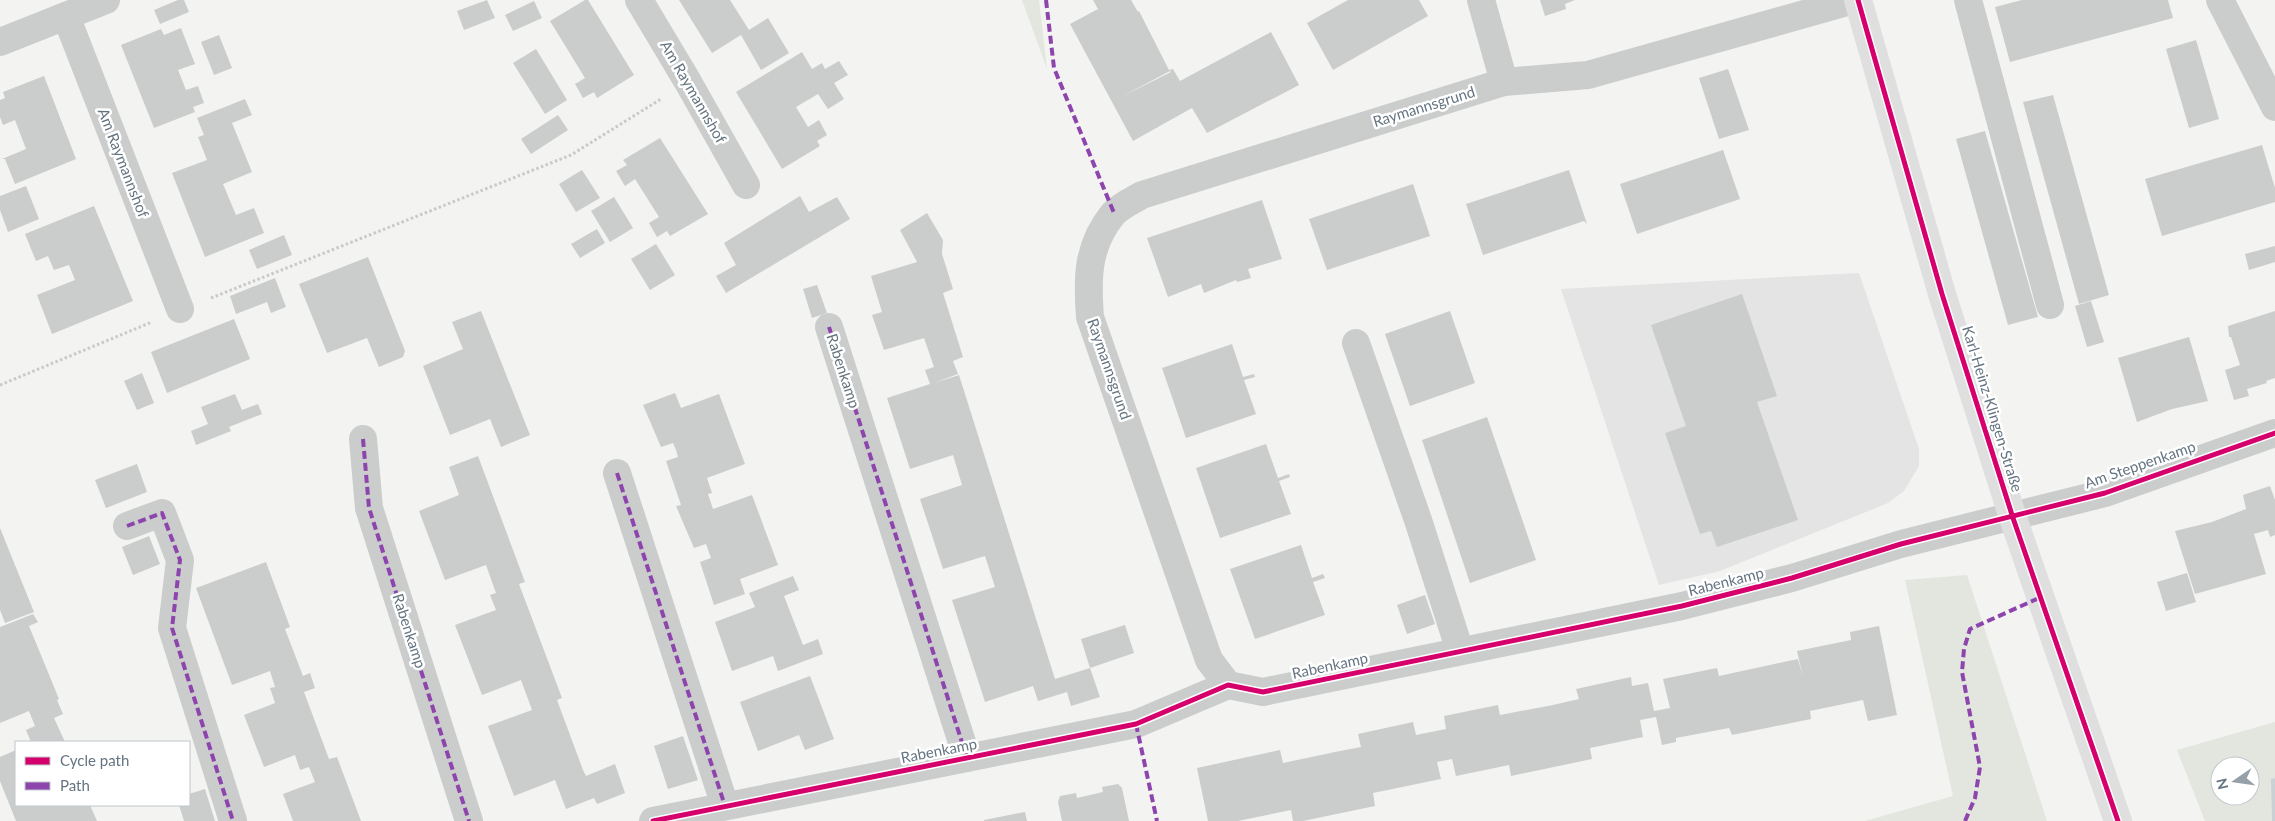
<svg xmlns="http://www.w3.org/2000/svg" width="2275" height="821" viewBox="0 0 2275 821" font-family="Lato,sans-serif">
	<rect width="100%" height="100%" fill="#f3f3f1"/>
	<polygon fill="#e3e4e3" points="1859,273 1919,449 1919,466 1904,491 1888,503 1720,571 1659,585 1561,289"/>
	<g fill="#e2e6df" fill-rule="evenodd">
		<polygon points="1022,0 1039,0 1047,69"/>
		<polygon points="1967,575 2047,821 1865,821 1953,796 1905,580"/>
		<path d="M2275,722V821H2205L2177,750ZM2220,766H2250V796H2220Z"/>
	</g>
	<polygon fill="#cad1d4" points="2275,778 2275,821 2272,821 2271,779"/>
	<g fill="#cbcccc" fill-rule="evenodd">
		<polygon points="178,0 184,0 189,12 160,24 154,10"/>
		<polygon points="487,0 495,18 464,30 457,11"/>
		<polygon points="585,0 588,0 634,75 597,98 594,92 583,98 575,84 585,78 550,21"/>
		<polygon points="679,0 730,0 749,30 768,18 789,53 761,70 741,35 712,53"/>
		<path d="M1093,0H1131L1138,12L1139,11L1169,70L1173,69L1180,81L1271,32L1299,85L1207,133L1192,108L1133,141L1070,24L1098,9ZM1170,71L1171,72L1121,97Z"/>
		<polygon points="1348,0 1419,0 1428,16 1333,70 1307,23"/>
		<polygon points="1540,0 1575,0 1565,4 1566,9 1545,16"/>
		<polygon points="2022,0 2168,0 2173,18 2010,62 1995,7"/>
		<polygon points="534,1 542,18 513,31 505,15"/>
		<polygon points="181,28 195,64 178,70 186,90 198,86 204,103 193,107 195,112 154,128 121,45 161,29 164,35"/>
		<polygon points="219,35 232,68 214,75 201,42"/>
		<polygon points="2196,40 2219,119 2189,128 2166,49"/>
		<polygon points="536,49 567,100 545,114 513,63"/>
		<polygon points="802,52 812,69 822,63 825,69 839,61 848,75 834,83 844,99 828,109 818,94 796,107 808,127 819,120 827,135 817,141 820,146 782,169 736,92"/>
		<polygon points="1728,69 1749,130 1719,139 1699,78"/>
		<polygon points="44,76 76,159 15,184 5,159 2,159 26,149 15,120 3,125 0,117 0,100 5,98 3,92"/>
		<polygon points="2053,95 2109,295 2079,304 2023,102"/>
		<polygon points="245,99 252,115 232,123 252,172 223,184 236,215 254,208 264,233 205,257 172,173 207,160 198,137 204,135 197,118"/>
		<polygon points="558,115 568,130 531,154 521,139"/>
		<polygon points="1985,131 2038,317 2008,325 1956,139"/>
		<polygon points="660,138 708,214 670,236 667,231 657,237 649,223 659,217 635,179 625,186 616,171 627,165 623,160"/>
		<polygon points="2262,145 2275,188 2275,202 2162,236 2145,179"/>
		<polygon points="1723,150 1740,199 1637,234 1620,184"/>
		<polygon points="582,170 600,198 576,212 559,184"/>
		<polygon points="1569,170 1587,224 1584,221 1483,255 1466,204"/>
		<polygon points="1413,184 1430,236 1327,270 1309,219"/>
		<polygon points="26,186 39,219 8,232 0,210 0,196"/>
		<polygon points="800,196 809,212 837,197 850,219 726,293 716,276 736,265 724,243"/>
		<polygon points="614,197 633,228 610,242 591,211"/>
		<polygon points="1262,200 1282,259 1248,269 1251,278 1237,282 1236,280 1204,293 1201,284 1168,297 1147,238"/>
		<polygon points="94,206 133,301 52,334 37,295 75,280 69,265 54,270 48,256 36,261 25,234"/>
		<polygon points="927,213 943,240 942,254 953,289 943,293 963,357 953,361 958,374 934,383 959,375 1055,679 1090,668 1100,697 1071,706 1067,692 1038,701 1033,686 985,702 952,600 995,587 985,556 943,569 920,499 962,485 953,455 910,469 887,398 930,384 925,370 934,367 924,338 944,332 884,350 872,315 882,312 871,276 917,262 900,230"/>
		<polygon points="597,229 605,243 580,258 571,244"/>
		<polygon points="284,235 292,255 257,269 249,250"/>
		<polygon points="656,244 675,275 650,290 631,259"/>
		<polygon points="2275,246 2275,262 2249,270 2245,254"/>
		<polygon points="368,257 405,351 403,357 379,367 367,338 327,353 299,284"/>
		<polygon points="275,278 286,307 271,313 267,302 236,314 230,296"/>
		<polygon points="817,285 827,313 812,318 803,289"/>
		<polygon points="1742,294 1777,396 1757,402 1798,520 1717,547 1711,531 1700,534 1665,433 1686,426 1651,325"/>
		<polygon points="2091,301 2104,342 2087,347 2075,306"/>
		<polygon points="481,311 530,435 501,447 490,419 450,435 423,366 463,349 452,322"/>
		<polygon points="1450,311 1475,383 1410,406 1385,334"/>
		<polygon points="2275,311 2275,378 2266,381 2267,383 2247,389 2249,396 2234,400 2225,370 2240,365 2231,337 2229,337 2228,326"/>
		<polygon points="234,319 250,359 167,393 151,352"/>
		<polygon points="2189,337 2208,401 2172,409 2137,422 2118,358"/>
		<polygon points="1232,344 1243,377 1254,374 1255,377 1244,380 1256,414 1186,438 1162,368"/>
		<polygon points="142,373 154,403 137,410 124,381"/>
		<polygon points="675,393 681,408 719,394 745,464 707,478 712,493 708,494 713,509 752,495 778,565 740,579 745,594 714,605 700,562 711,558 706,544 694,548 676,506 681,505 666,461 678,457 676,450 673,443 661,447 643,405"/>
		<polygon points="235,394 242,410 258,404 262,414 229,427 231,431 196,445 191,431 208,424 201,407"/>
		<polygon points="1487,417 1536,560 1470,583 1422,440"/>
		<polygon points="1266,444 1278,478 1289,474 1290,477 1279,481 1291,514 1220,538 1196,468"/>
		<polygon points="478,456 525,582 519,584 562,698 557,700 583,770 586,776 615,764 625,793 597,804 594,798 566,809 555,780 514,796 488,726 532,710 521,680 482,695 455,625 496,610 490,595 496,593 486,565 445,580 419,511 459,495 449,467"/>
		<polygon points="137,464 147,492 106,508 95,480"/>
		<polygon points="2270,486 2275,500 2275,535 2270,537 2268,530 2254,534 2266,574 2195,594 2175,531 2212,522 2246,509 2243,495"/>
		<polygon points="0,528 34,612 5,623 0,610"/>
		<polygon points="149,536 160,564 133,575 122,547"/>
		<polygon points="1301,545 1312,578 1323,574 1325,578 1313,582 1325,615 1255,639 1230,569"/>
		<polygon points="266,562 290,627 285,629 303,676 310,673 315,688 304,692 329,759 337,757 361,821 293,821 283,794 315,782 309,767 300,770 295,755 264,767 244,715 275,703 270,688 275,687 270,671 232,685 196,588"/>
		<polygon points="2187,573 2196,602 2166,611 2157,582"/>
		<polygon points="793,576 799,590 784,596 803,645 818,639 823,654 778,671 773,656 732,671 715,622 755,607 749,593"/>
		<polygon points="1425,595 1435,624 1407,634 1397,605"/>
		<polygon points="33,614 38,622 29,626 59,699 57,700 63,714 54,718 65,742 31,742 26,730 35,726 29,711 0,723 0,627"/>
		<polygon points="1125,625 1134,653 1090,668 1081,639"/>
		<polygon points="1879,626 1897,715 1868,721 1863,700 1810,711 1811,719 1732,735 1729,728 1676,738 1676,742 1662,745 1656,717 1640,720 1643,737 1590,748 1592,759 1511,776 1509,765 1456,776 1452,759 1437,762 1441,779 1373,793 1375,806 1303,821 1293,821 1291,810 1238,821 1208,821 1197,768 1280,750 1283,763 1335,752 1361,747 1358,734 1413,722 1416,735 1446,729 1444,716 1498,705 1500,715 1553,705 1579,699 1576,689 1631,677 1632,686 1648,683 1654,711 1670,708 1663,679 1717,668 1719,676 1798,659 1803,677 1797,651 1851,640 1850,632"/>
		<polygon points="810,676 834,739 805,750 799,735 758,751 740,702"/>
		<polygon points="683,736 698,780 668,789 654,746"/>
		<polygon points="16,750 16,805 90,805 97,821 16,821 0,781 0,757"/>
		<polygon points="1118,784 1122,788 1129,821 1062,821 1058,802 1060,796 1076,793 1077,798 1103,792 1102,787"/>
		<polygon points="205,789 215,821 184,821 179,805 189,805 189,794"/>
		<polygon points="1025,812 1027,821 984,821 984,820"/>
	</g>
	<g fill="none" stroke-linecap="round" stroke-linejoin="round">
		<g stroke="#c8c9c9" stroke-width="3" stroke-dasharray="2.5 2.5" stroke-linecap="butt">
			<polyline points="211,298 571,155 661,99"/>
			<polyline points="0,385 152,322"/>
		</g>
		<g stroke="#cbcccc" stroke-width="28">
			<polyline points="639,0 688,82 746,185"/>
			<polyline points="1481,0 1504,82"/>
			<polyline points="1968,0 2050,305"/>
			<polyline points="2220,0 2275,107"/>
			<polyline points="66,16 180,309"/>
			<polyline points="0,42 106,0"/>
			<polyline points="829,327 967,758"/>
			<polyline points="1356,343 1419,523 1460,651"/>
			<polyline points="363,439 369,508 469,821"/>
			<polyline points="617,473 725,806"/>
			<polyline points="127,526 162,513 180,560 172,628 233,821"/>
			<path d="M1228,685L1209,660L1090,317C1087,278 1087,246 1113,214C1120,206 1133,200 1142,195L1504,82L1588,75L1854,0"/>
			<polyline points="653,821 1136,724 1228,685 1263,692 1682,606 1792,578 1901,544 2105,493 2275,433"/>
		</g>
		<polyline stroke="#dfdfe0" stroke-width="28" points="1858,0 1942,294 2013,518 2118,821"/>
		<g stroke="#8e44ad" stroke-width="4" stroke-dasharray="8 4" stroke-linecap="butt">
			<polyline points="1046,0 1054,68 1114,213"/>
			<polyline points="829,327 967,758"/>
			<polyline points="363,439 369,508 469,821"/>
			<polyline points="617,473 725,806"/>
			<polyline points="127,526 162,513 180,560 172,628 233,821"/>
			<polyline points="1136,724 1157,821"/>
			<polyline points="1965,821 1975,798 1980,767 1962,672 1964,649 1970,629 2039,598"/>
		</g>
		<g stroke="#fff" stroke-width="8">
			<g id="cycleway">
				<polyline points="1858,0 1942,294 2013,518 2118,821"/>
				<polyline points="653,821 1136,724 1228,685 1263,692 1682,606 1792,578 1901,544 2105,493 2275,433"/>
			</g>
		</g>
		<use href="#cycleway" stroke="#d6006c" stroke-width="5"/>
	</g>
	<g text-anchor="middle" stroke-width="5" stroke-linejoin="round" paint-order="stroke">
		<g font-size="15" fill="#647480" stroke="#fff">
			<text transform="translate(693 92) rotate(60)" y="5">Am Raymannshof</text>
			<text transform="translate(1424 107) rotate(-17)" y="5">Raymannsgrund</text>
			<text transform="translate(123 163) rotate(69)" y="5">Am Raymannshof</text>
			<text transform="translate(1109 369) rotate(71)" y="5">Raymannsgrund</text>
			<text transform="translate(843 371) rotate(72)" y="5">Rabenkamp</text>
			<text transform="translate(1992 409) rotate(73)" y="5">Karl-Heinz-Klingen-Straße</text>
			<text transform="translate(2140 465) rotate(-19)" y="5">Am Steppenkamp</text>
			<text transform="translate(1726 582) rotate(-14)" y="5">Rabenkamp</text>
			<text transform="translate(409 631) rotate(72)" y="5">Rabenkamp</text>
			<text transform="translate(1330 666) rotate(-12)" y="5">Rabenkamp</text>
			<text transform="translate(939 751) rotate(-11)" y="5">Rabenkamp</text>
		</g>
	</g>
	<rect x="15" y="741" width="175" height="65" fill="#ffffff" stroke="#c1c7cc"/>
	<rect x="25" y="757" width="25" height="8" fill="#d6006c" stroke="#c1c7cc"/>
	<text x="60" y="766" font-size="15" fill="#647480">Cycle path</text>
	<rect x="25" y="782" width="25" height="8" fill="#8e44ad" stroke="#c1c7cc"/>
	<text x="60" y="791" font-size="15" fill="#647480">Path</text>
	<g transform="translate(2235 781) rotate(257)"><circle r="24" fill="#ffffff" stroke="#c1c7cc"/>
	<path d="M0-4L9 19L0 12L-9 19Z" fill="#96a0a8"/>
	<text y="-8" font-size="14" font-weight="bold" text-anchor="middle" fill="#647480">N</text>
	</g>
</svg>
